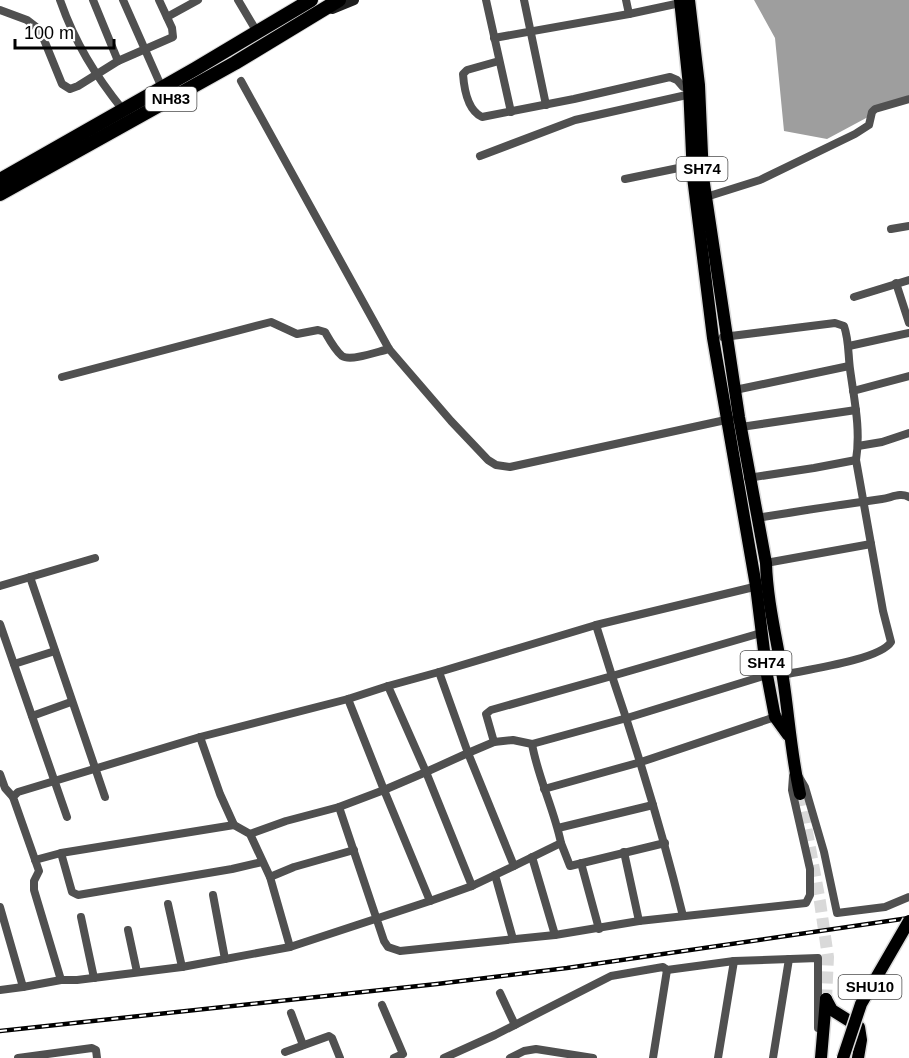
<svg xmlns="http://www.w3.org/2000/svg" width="909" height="1058" viewBox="0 0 909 1058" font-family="Arial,sans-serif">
	<rect width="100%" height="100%" fill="#fff"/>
	<polygon fill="#9e9e9e" points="754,0 909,0 909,95 827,139 784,131 775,38"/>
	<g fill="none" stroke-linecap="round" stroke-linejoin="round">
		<polyline stroke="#d9d9d9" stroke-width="12" stroke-dasharray="12 6" stroke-linecap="butt" points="800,794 820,902 828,957 826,999"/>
		<g stroke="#dbdbdb" stroke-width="15">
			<g id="primary">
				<polyline points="680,0 689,86 693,177 713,338 756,586 767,675 775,717 788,735"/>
				<path d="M689,0L699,85L703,177L739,417L766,563C767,601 777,640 783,678C789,717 791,755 800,794"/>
				<polyline points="826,999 832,1010 859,1027 861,1040 858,1058"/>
				<polyline points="821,1058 826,999"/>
			</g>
		</g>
		<g stroke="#dbdbdb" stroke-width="16">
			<g id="highway">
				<polyline points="0,180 195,69 311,0"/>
				<polyline points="0,194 235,63 339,0"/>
			</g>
		</g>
		<g stroke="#505050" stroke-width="8">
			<path d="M60,0C75,43 95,75 123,110"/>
			<polyline points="93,0 118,61"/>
			<polyline points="123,0 162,88"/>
			<polyline points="238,0 257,32"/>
			<polyline points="486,0 511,112"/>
			<polyline points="524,0 546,105"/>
			<polyline points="626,0 629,14"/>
			<polyline points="0,10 27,20 40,30 62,84 70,89 78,86 118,61 173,37 172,28 159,0"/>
			<polyline points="167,17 198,0"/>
			<polyline points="494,38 629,14 680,3"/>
			<path d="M499,61L467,70L463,74C464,88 467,110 482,117L574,99L670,77L677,80L683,87L689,86"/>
			<polyline points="241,81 389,349 451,421 488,460 496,465 510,467 730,419"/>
			<polyline points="480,156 575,120 691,94"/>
			<polyline points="625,179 693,165"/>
			<polyline points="706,197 760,180 855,134 869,125 872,112 875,109 909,99"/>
			<polyline points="891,229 909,226"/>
			<polyline points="896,283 909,323"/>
			<polyline points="854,297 909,280"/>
			<path d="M723,337L835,323L844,326C849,340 848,354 850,369C854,399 861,429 856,460L871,544"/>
			<polyline points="849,346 909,333"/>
			<path d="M62,377L271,322L297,334L318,330L325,332C329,339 335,350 342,356C351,362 379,351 389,349"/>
			<polyline points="735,390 849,366"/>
			<polyline points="853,391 909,376"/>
			<polyline points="741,427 856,410"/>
			<polyline points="858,446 882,442 909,433"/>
			<polyline points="748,478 814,468 856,460"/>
			<path d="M757,518C799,511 840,505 882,499C891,498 900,492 909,497"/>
			<path d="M766,563L871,544L883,611L891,642C880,660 805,670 782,675"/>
			<polyline points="30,577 105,797"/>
			<polyline points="0,586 95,558"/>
			<polyline points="0,624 67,817"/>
			<polyline points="596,625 758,586"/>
			<polyline points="14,664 55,651"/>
			<path d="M439,672L596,625L612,676L491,710L486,714L494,742L513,740L532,744C538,778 554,809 561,843L514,866"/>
			<polygon points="439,672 468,753 426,772 388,686"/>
			<polyline points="348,699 384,790 426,772 472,886 430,901"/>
			<polyline points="32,716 71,702"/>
			<polyline points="200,737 220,794 234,825 250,834 270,877 290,947"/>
			<polyline points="532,744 627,718 767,675"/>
			<polyline points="0,774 5,788 13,797"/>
			<polyline points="799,777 805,787 824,852 837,913 885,907 909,897"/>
			<polyline points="544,789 641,762 778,716"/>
			<polyline points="558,828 653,805"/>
			<polyline points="250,834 286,821 339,807"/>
			<polyline points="561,843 570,866 665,843"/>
			<polyline points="624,852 639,921"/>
			<polyline points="61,853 72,892 78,895 232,869 262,862"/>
			<polyline points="532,857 555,935"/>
			<polyline points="35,860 61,853 234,825"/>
			<polyline points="581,863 599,929"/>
			<polyline points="495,875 513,939"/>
			<polyline points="270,877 294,867 354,850"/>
			<polyline points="472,886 514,866 468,753 494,742"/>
			<polyline points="213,895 225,959"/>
			<polyline points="168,904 182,967"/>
			<polyline points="0,907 23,987 61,980 77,980 182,967 290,947 430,901 384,790 339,807 384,941 388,947 400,951 555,935 639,921 806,903 810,895 810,869 792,790 793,776"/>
			<path d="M683,916C663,835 639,755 612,676L761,633"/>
			<polyline points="81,917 94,978"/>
			<polyline points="128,930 137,972"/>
			<polyline points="61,980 34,890 34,881 39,871 14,800 13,797 18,792 200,737 348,699 388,686"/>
			<polyline points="0,990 23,987"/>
			<polyline points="500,993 515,1025"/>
			<polyline points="382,1005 403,1054 394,1058"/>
			<polyline points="291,1013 303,1045"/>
			<polyline points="285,1052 329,1036 332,1038 340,1058"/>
			<polyline points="18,1058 92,1048 96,1050 97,1058"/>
			<polyline points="444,1058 495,1035 611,976 663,967 667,970 734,961 818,958 818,1028"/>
			<polyline points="510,1058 524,1051 536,1049 593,1058"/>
			<polyline points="653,1058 667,970"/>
			<polyline points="718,1058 734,961"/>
			<polyline points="773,1058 789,959"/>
		</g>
		<polyline stroke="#1d1d1d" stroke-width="10" points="332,9 354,0"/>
		<use href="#primary" stroke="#000" stroke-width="12"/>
		<use href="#highway" stroke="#000" stroke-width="14"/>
		<g stroke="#000" stroke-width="4.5">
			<polyline id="rail" points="0,1031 437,984 567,968 909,918"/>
		</g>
		<use href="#rail" stroke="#fff" stroke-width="2" stroke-dasharray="7" stroke-linecap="butt"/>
		<g stroke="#dbdbdb" stroke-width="15" stroke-linecap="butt">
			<polyline id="primary-bridge" points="843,1058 861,1004 909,921"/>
		</g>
		<use href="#primary-bridge" stroke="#000" stroke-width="12"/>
	</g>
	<g text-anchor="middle" stroke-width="5" stroke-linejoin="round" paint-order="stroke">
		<g fill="#fff" stroke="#4c4c4c" stroke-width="1.5">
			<rect x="145.5" y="87" width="51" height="24" rx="4.5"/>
			<rect x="676.5" y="157" width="51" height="24" rx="4.5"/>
			<rect x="740.5" y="651" width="51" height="24" rx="4.5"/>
			<rect x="838.5" y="975" width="63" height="24" rx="4.5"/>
		</g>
		<g font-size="15" font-weight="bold" fill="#000">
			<text x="171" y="104">NH83</text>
			<text x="702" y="174">SH74</text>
			<text x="766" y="668">SH74</text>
			<text x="870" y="992">SHU10</text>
		</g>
	</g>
	<path d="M15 39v9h99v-9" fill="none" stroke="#000000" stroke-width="3"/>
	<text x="24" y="39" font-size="18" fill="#000000" stroke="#ffffff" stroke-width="4.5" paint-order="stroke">100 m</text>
</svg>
